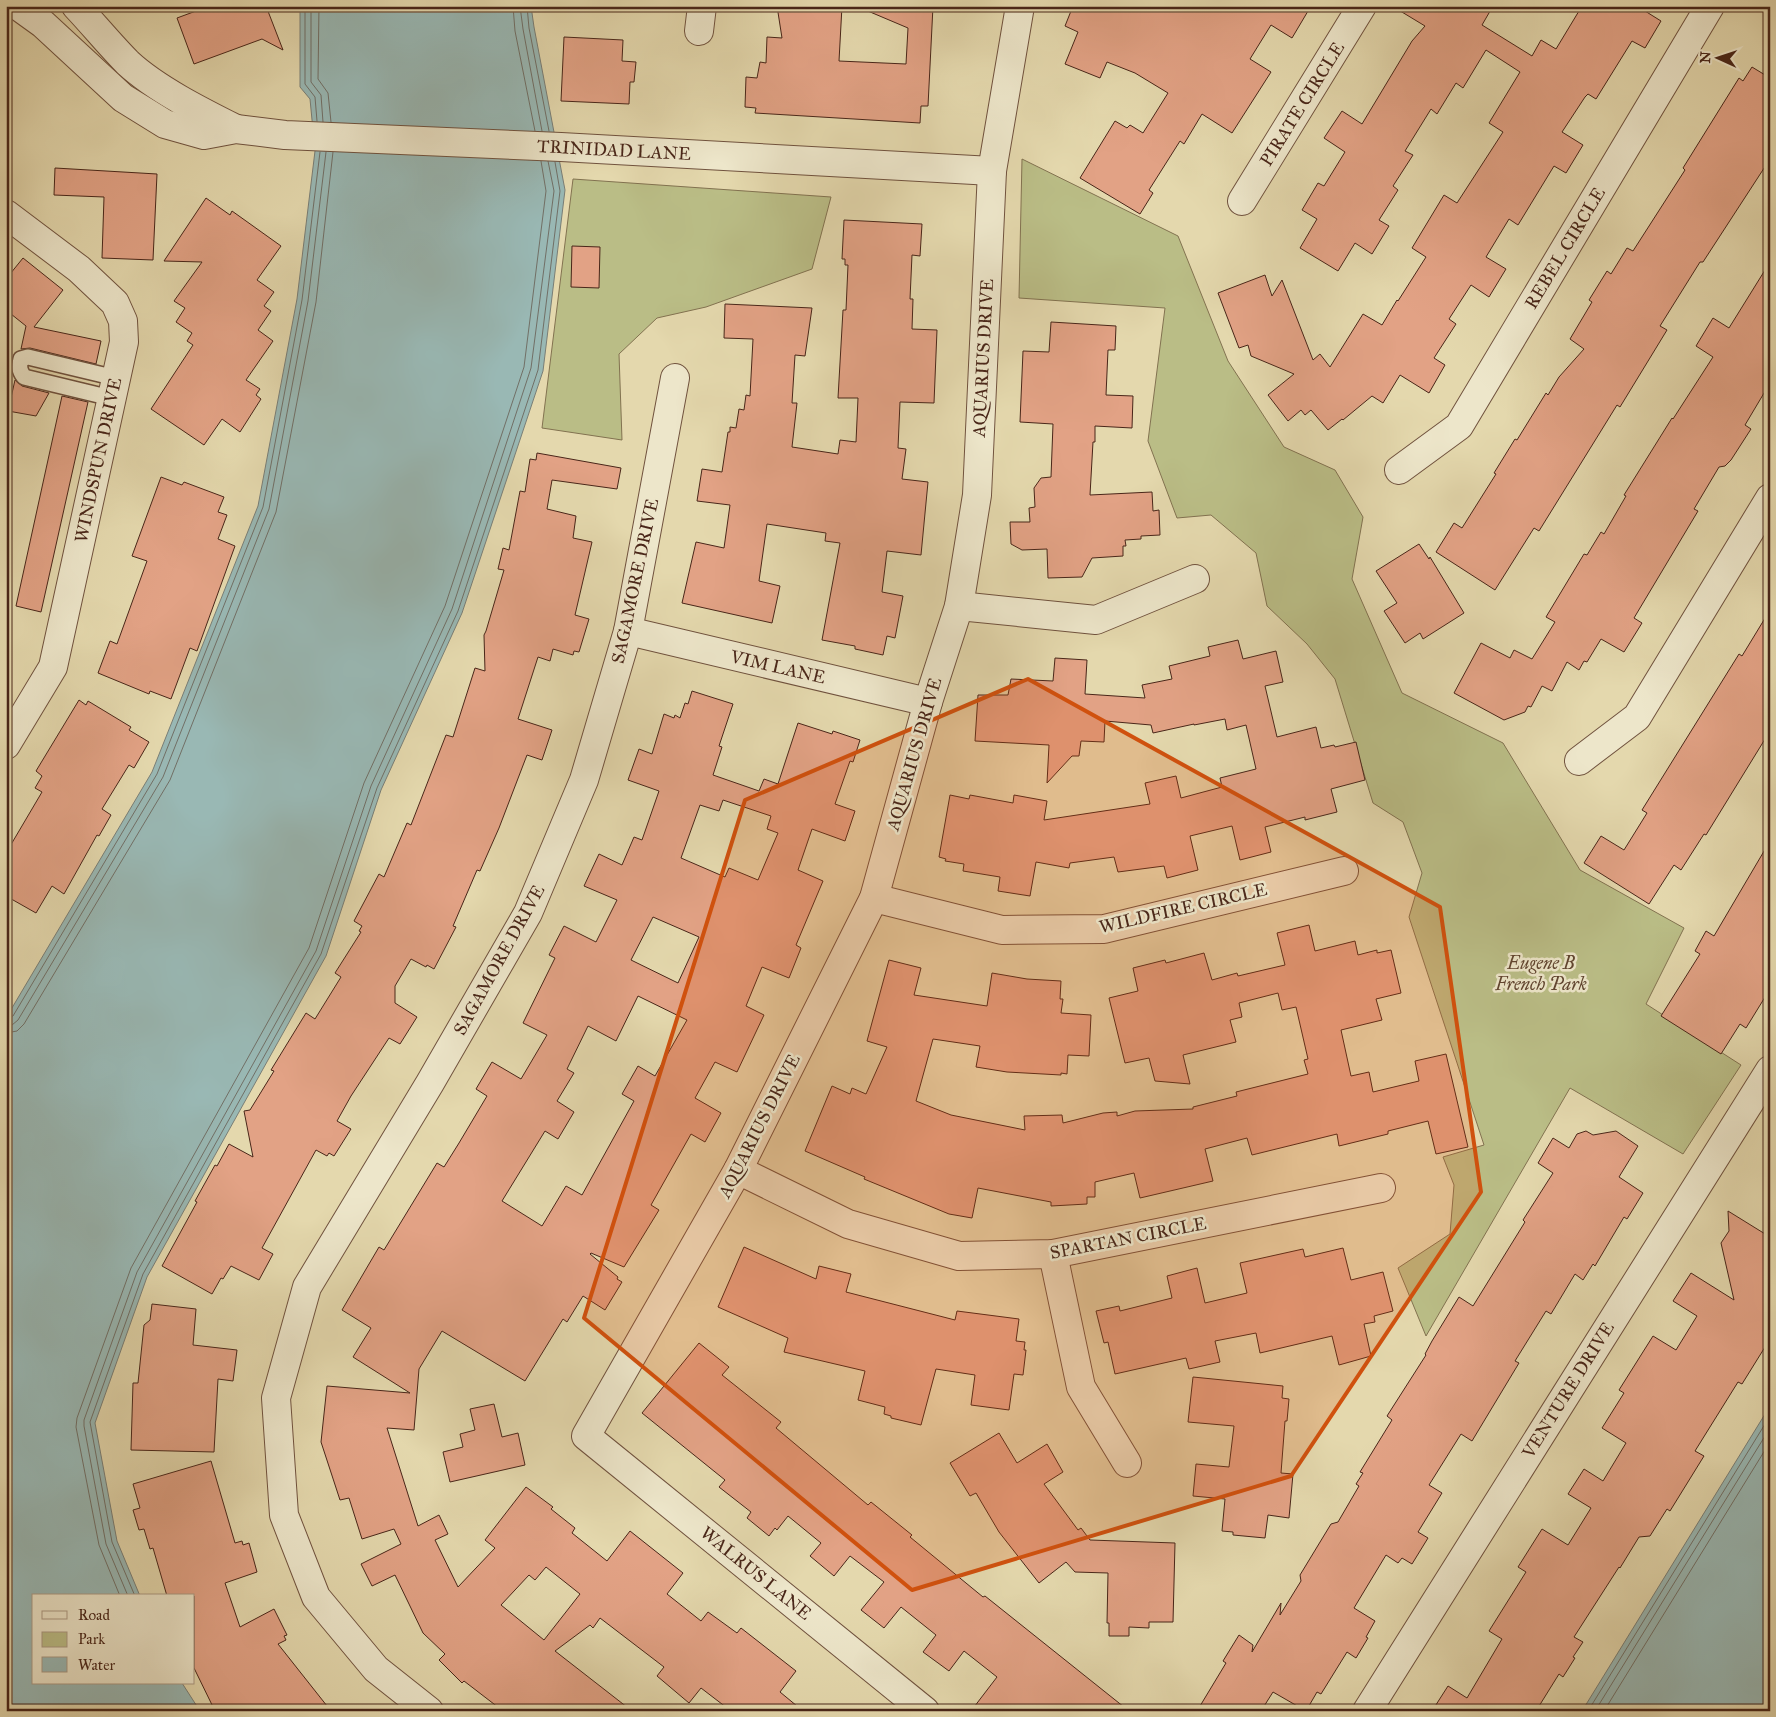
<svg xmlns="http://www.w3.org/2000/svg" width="1776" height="1717" viewBox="0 0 1776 1717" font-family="'IM FELL Great Primer',serif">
	<rect width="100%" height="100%" fill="#e4d8ad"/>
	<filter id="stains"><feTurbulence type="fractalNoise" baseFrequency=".004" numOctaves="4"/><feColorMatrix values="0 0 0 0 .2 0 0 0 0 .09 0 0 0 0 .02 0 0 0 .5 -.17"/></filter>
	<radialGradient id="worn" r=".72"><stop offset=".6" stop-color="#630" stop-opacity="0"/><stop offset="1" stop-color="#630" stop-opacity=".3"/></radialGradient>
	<g fill="#babd86" stroke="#827250">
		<polygon points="1022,159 1178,236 1228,361 1284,447 1335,470 1363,517 1352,579 1402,693 1503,743 1580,870 1684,928 1646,1004 1741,1065 1683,1154 1570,1088 1426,1336 1398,1268 1450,1234 1454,1185 1443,1157 1484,1145 1409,917 1422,873 1403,822 1373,803 1335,679 1307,644 1267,606 1256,553 1211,515 1177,518 1148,441 1165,308 1019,298"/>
		<polygon points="573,179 831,197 812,269 706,307 657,318 619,354 622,440 542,428"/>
	</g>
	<g fill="#99b8b4" stroke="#797e76">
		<polygon points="300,6 531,6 534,27 565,190 543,371 462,613 381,790 326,956 147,1277 95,1423 117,1541 140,1596 34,1596 34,1683 182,1683 200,1711 6,1711 6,1018 152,772 258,506 297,299 315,151 310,99 300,87"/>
		<polygon points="1770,1406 1770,1711 1582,1711"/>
	</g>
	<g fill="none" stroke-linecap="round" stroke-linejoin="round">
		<g stroke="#716f66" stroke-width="1">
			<polyline points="305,6 305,84 315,97 317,121"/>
			<polyline points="311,6 311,82 321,95 323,122"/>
			<polyline points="319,6 318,79 328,93 331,122"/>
			<polyline points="513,6 515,31 535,131"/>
			<polyline points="520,6 523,29 542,131"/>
			<polyline points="527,6 529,28 549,131"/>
			<polyline points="6,1019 13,1016 157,774 263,507 302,300 320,152"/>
			<polyline points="6,1026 12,1025 18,1020 163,777 269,509 308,301 326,152"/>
			<polyline points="6,1033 17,1031 24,1024 170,780 276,512 316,302 333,152"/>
			<polyline points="120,1596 99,1545 76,1427 77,1418 131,1268 309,948 364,783 445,606 524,367 546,191 541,161"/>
			<polyline points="128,1596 106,1544 84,1426 84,1420 137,1272 316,951 371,786 452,609 531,368 554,191 548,161"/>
			<polyline points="135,1596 112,1542 90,1422 143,1274 321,954 377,788 458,611 538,370 560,191 555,162"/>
			<polyline points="1588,1711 1770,1416"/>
			<polyline points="1595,1711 1770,1428"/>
			<polyline points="1604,1711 1770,1442"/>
		</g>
	</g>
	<g fill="#e2a285" stroke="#492619" fill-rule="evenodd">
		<polygon points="194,6 266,6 283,50 262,39 194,64 177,18 196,11"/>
		<polygon points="777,6 842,6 839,61 906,64 908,28 856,6 933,6 928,106 921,106 920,123 755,113 756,108 745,107 746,77 757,78 760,62 766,63 767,37 782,38"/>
		<polygon points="1073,6 1311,6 1292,38 1271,25 1250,59 1271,72 1232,133 1202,114 1184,144 1180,141 1149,190 1153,193 1140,214 1080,178 1115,121 1127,128 1130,125 1143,133 1168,93 1135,73 1107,62 1100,78 1065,64 1078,32 1065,26"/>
		<polygon points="1392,6 1493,6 1482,25 1532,56 1541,40 1556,49 1582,6 1637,6 1661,21 1645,48 1632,41 1596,99 1588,94 1585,97 1562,132 1583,145 1566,173 1554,166 1518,225 1509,219 1486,257 1506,269 1489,297 1471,285 1449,319 1456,324 1434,358 1445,365 1429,393 1400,375 1383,403 1372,396 1343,420 1342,419 1328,430 1311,410 1305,415 1301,410 1288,421 1268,395 1294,374 1251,356 1248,345 1239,348 1218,293 1265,275 1272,296 1282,280 1313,360 1320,354 1330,367 1363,314 1382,325 1397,300 1398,301 1426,257 1412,248 1444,195 1457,203 1503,132 1489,123 1520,72 1486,50 1463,88 1456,83 1437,114 1431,109 1405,151 1413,155 1393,186 1398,190 1379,220 1389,226 1372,254 1355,243 1338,271 1300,248 1317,219 1302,210 1318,183 1324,186 1345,152 1324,138 1342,111 1362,124 1412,41 1425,26"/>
		<polygon points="564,37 623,40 622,61 636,62 634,82 630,82 629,104 561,101"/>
		<polygon points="1752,67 1770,78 1770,159 1703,262 1700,262 1660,326 1667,330 1620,407 1617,405 1539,531 1534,528 1495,590 1436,552 1454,523 1462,528 1496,474 1494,473 1515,439 1517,440 1546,393 1548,395 1559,377 1584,349 1570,339 1592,302 1589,300 1607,271 1611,274 1627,248 1633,251 1685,170 1683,168 1739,78 1743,81"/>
		<polygon points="55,168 157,174 153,260 102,258 104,197 54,195"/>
		<polygon points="206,198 230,215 232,211 281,246 257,280 274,292 264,306 271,311 258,330 273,341 246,380 260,389 256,395 261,399 240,432 222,419 204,445 151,409 193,345 187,341 192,333 176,322 185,308 174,301 202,262 164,261"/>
		<polygon points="844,220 922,224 920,256 912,255 910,299 913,299 912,329 937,330 934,403 900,402 898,448 906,449 902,479 928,482 921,555 887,551 882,592 903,596 895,638 887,636 883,655 855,649 855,646 822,640 840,543 825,541 826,533 767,524 759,581 780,586 772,623 682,603 696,542 724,548 730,505 697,501 702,469 722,472 728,432 730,432 730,427 736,428 739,409 744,410 746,395 750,396 753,339 724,338 725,304 812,308 805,356 795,355 792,403 797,403 792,447 838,454 840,440 856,442 858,398 838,398 843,310 846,310 848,265 845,265 845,259 842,259"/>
		<polygon points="572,246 600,247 599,288 571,287"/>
		<polygon points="23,258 63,290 34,327 101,341 96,364 30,348 21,349 26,326 6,310 6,279"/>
		<polygon points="1770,262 1770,383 1745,425 1751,429 1731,460 1725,466 1719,467 1694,509 1698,511 1634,618 1642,623 1624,652 1601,639 1587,662 1584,661 1579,670 1567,662 1552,691 1542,686 1531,707 1528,706 1525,712 1504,720 1454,693 1481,643 1510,658 1514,650 1532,659 1555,622 1546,617 1584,554 1587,555 1601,532 1604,534 1626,496 1624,495 1672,418 1673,419 1713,357 1696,346 1713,318 1729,328"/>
		<polygon points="1051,322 1116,326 1115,350 1108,350 1106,395 1133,396 1132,428 1095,426 1095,442 1093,442 1090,495 1152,492 1153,511 1159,510 1160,535 1141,536 1141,539 1125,540 1126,546 1123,546 1123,556 1092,558 1082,577 1048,578 1047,549 1022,550 1011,544 1010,522 1030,522 1029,508 1035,507 1034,488 1041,478 1051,477 1053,424 1020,422 1023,351 1049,352"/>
		<polygon points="15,380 22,386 49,393 36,416 8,411"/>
		<polygon points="62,396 88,402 41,612 16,606"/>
		<polygon points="537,453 621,468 617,489 552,480 547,509 576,516 573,538 592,542 575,615 589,619 579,652 574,651 573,655 553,649 550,661 538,657 518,719 552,730 542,760 527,755 499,828 480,871 477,870 453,926 456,927 434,969 427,965 426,967 411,959 395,986 395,1003 417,1017 400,1044 389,1038 351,1096 337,1121 351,1129 334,1156 329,1153 327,1156 316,1150 262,1248 273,1254 259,1280 231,1266 223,1279 221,1278 212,1294 162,1266 197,1202 195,1201 215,1165 217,1166 229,1144 253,1157 244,1111 250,1110 274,1071 271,1070 306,1013 315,1019 341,977 335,973 361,932 359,931 362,926 354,921 379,874 384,877 407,823 411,825 446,735 453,737 475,668 485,671 484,635 486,631 504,570 498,569 503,548 509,550 520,491 525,492 530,459 536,460"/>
		<polygon points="161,477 182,485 184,482 224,497 218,512 227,515 218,539 235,546 197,651 190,648 171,699 150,691 149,694 98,673 110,641 117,644 147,561 132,556"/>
		<polygon points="1419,544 1429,559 1430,557 1464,613 1423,639 1420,633 1405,643 1384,611 1397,603 1376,571"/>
		<polygon points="1770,610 1770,731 1706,835 1704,834 1681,870 1674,865 1649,904 1584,863 1601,836 1624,850 1647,813 1642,810 1739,654 1742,656"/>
		<polygon points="1238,640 1243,659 1276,651 1283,682 1265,686 1277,737 1316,727 1321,748 1334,745 1335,747 1356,742 1365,780 1331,789 1337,812 1305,820 1305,817 1265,827 1271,852 1240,860 1232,826 1190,836 1198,870 1167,878 1164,866 1118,872 1114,857 1070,863 1069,868 1036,862 1030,896 998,891 1000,877 963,871 964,864 945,861 946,859 939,857 950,795 969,799 970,795 1013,803 1014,795 1047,801 1044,820 1150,804 1145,783 1176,776 1181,798 1222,787 1220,778 1256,769 1246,725 1227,730 1225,719 1194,725 1194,724 1153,733 1151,725 1105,721 1104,742 1081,741 1079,756 1072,756 1047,783 1049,745 975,741 978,695 1008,695 1011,679 1053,681 1055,658 1087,660 1085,694 1145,698 1142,685 1172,679 1169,666 1210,656 1208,647"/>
		<path d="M692,691L733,704L719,746L722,747L713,775L759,791L764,779L778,784L798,723L832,734L833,731L860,740L853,762L850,761L835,804L855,811L845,841L812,829L798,870L823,881L796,945L801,948L789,978L762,967L746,1006L764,1015L737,1072L715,1062L695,1098L721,1113L705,1142L691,1134L651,1205L659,1210L624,1267L591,1253L590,1254L618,1277L617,1279L622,1282L605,1310L583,1296L567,1322L563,1319L525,1381L442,1331L419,1369L414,1430L387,1428L418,1526L439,1515L448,1534L435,1540L458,1587L495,1548L485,1540L526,1487L553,1507L551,1509L575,1528L572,1533L607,1561L630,1531L683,1573L667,1594L701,1621L708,1612L737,1633L741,1628L796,1671L780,1692L803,1711H731L701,1688L689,1703L657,1676L664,1667L600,1618L593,1628L590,1625L555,1651L632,1711H503L464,1681L462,1683L439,1660L445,1654L423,1633L395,1575L372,1586L361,1564L401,1544L394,1529L362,1539L349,1498L340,1500L321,1442L327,1386L410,1393L353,1357L371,1328L342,1310L379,1247L384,1250L437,1163L444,1167L459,1143L487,1096L476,1089L492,1062L521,1079L547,1035L523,1023L555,958L549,955L564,926L596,942L617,900L584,886L599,854L622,865L634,837L642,840L659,791L628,780L639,749L652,754L664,714L674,718L675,715L680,718L685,703L688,704ZM723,800L771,816L767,829L778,833L758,880L729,868L725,877L681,858L700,805L719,811ZM653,917L699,937L678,983L631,960ZM638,996L687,1020L655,1076L638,1066L622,1094L634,1101L582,1195L566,1186L542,1226L502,1201L545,1131L558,1139L574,1112L557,1101L574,1073L567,1069L588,1026L616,1041ZM546,1567L580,1594L544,1640L501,1605L529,1575L535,1580Z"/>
		<polygon points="79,700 86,705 88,701 131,727 129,730 149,742 134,768 129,765 102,809 111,815 99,836 97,835 64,894 52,886 36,913 6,896 6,853 42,792 35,788 42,776 36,771"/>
		<polygon points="1770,841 1770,989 1746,1028 1740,1024 1721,1054 1661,1016 1700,954 1695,951 1706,931 1714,936"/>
		<polygon points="1309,925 1315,951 1355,941 1358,955 1377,950 1377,953 1391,950 1401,993 1376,999 1382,1020 1341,1030 1351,1076 1369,1072 1373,1092 1419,1081 1415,1061 1446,1054 1468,1147 1436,1154 1428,1121 1388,1131 1388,1134 1339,1146 1337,1134 1252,1155 1247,1138 1205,1149 1213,1181 1140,1198 1134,1173 1095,1182 1095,1197 1087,1197 1087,1204 1051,1206 1051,1202 978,1188 972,1218 949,1214 864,1179 865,1177 805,1151 832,1086 850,1094 852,1088 866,1094 887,1047 867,1041 889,960 921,968 914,995 987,1006 992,973 1027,979 1061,981 1060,999 1063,999 1061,1013 1091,1015 1089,1056 1068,1055 1067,1074 1061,1073 1061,1075 1007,1072 976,1067 980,1046 933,1039 916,1101 951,1115 1025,1130 1024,1116 1062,1115 1063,1123 1103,1113 1117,1112 1117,1116 1135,1111 1193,1109 1193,1107 1237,1096 1236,1092 1308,1074 1304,1060 1308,1059 1296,1007 1282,1010 1278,993 1239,1003 1242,1017 1230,1020 1236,1042 1183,1055 1190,1084 1155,1081 1149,1058 1125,1063 1109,998 1138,991 1133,968 1165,960 1166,963 1204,953 1212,980 1237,973 1238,976 1285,965 1277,933"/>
		<polygon points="1586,1131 1593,1135 1616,1131 1638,1146 1619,1177 1643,1193 1627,1219 1624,1217 1595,1266 1593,1264 1583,1280 1575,1274 1551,1314 1546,1311 1515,1361 1519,1363 1472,1441 1461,1434 1429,1485 1442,1493 1418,1532 1428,1538 1412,1564 1402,1558 1398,1563 1386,1555 1354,1608 1375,1621 1366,1637 1368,1638 1356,1658 1347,1652 1321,1694 1317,1692 1306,1711 1273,1692 1261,1711 1197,1711 1226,1663 1223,1661 1239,1635 1253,1645 1252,1652 1281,1603 1280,1615 1301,1581 1300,1575 1331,1524 1338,1522 1359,1486 1356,1484 1363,1473 1360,1472 1392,1420 1387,1416 1426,1355 1425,1354 1432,1341 1459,1297 1473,1306 1525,1222 1523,1220 1553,1173 1538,1163 1553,1138 1569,1148 1577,1134"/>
		<polygon points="1728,1211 1770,1237 1770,1339 1742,1384 1738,1382 1695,1451 1704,1456 1670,1511 1667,1509 1650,1536 1639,1537 1620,1568 1619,1567 1574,1637 1583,1642 1573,1657 1575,1658 1563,1677 1559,1674 1536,1711 1432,1711 1448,1686 1467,1698 1502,1639 1489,1631 1526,1572 1518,1567 1542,1529 1568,1545 1591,1508 1568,1494 1584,1469 1603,1481 1626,1443 1602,1428 1624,1393 1619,1390 1653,1336 1676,1350 1697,1316 1673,1301 1691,1273 1734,1300 1721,1243 1729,1231"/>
		<polygon points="744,1247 816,1279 819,1266 851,1274 846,1292 955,1320 957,1311 1019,1319 1016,1341 1025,1342 1024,1350 1026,1350 1023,1375 1014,1374 1009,1410 971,1405 975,1375 936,1369 921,1425 891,1418 891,1416 884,1414 885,1407 858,1400 865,1371 784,1352 788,1338 718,1307"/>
		<polygon points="1343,1248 1351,1280 1383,1272 1393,1311 1374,1316 1375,1322 1364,1324 1371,1356 1339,1365 1332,1336 1260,1353 1256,1333 1215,1341 1220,1362 1189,1369 1186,1358 1115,1374 1108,1342 1104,1343 1096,1311 1119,1306 1120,1311 1172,1298 1167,1276 1197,1268 1205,1303 1247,1293 1240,1263 1303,1249 1305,1257"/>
		<polygon points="152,1304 196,1309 193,1345 237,1350 233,1381 218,1379 214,1452 131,1450 133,1383 138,1383 144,1325 150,1320"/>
		<polygon points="699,1343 729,1367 722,1375 781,1422 776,1428 868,1505 871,1502 912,1535 910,1537 983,1597 985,1596 1129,1711 971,1711 997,1677 964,1651 949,1671 923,1652 936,1635 901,1607 884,1628 861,1610 884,1582 850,1556 834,1576 810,1556 821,1543 788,1516 777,1530 775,1528 769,1536 747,1518 751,1512 719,1487 725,1480 642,1413"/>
		<polygon points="1193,1377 1283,1386 1282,1398 1289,1399 1287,1421 1285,1421 1281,1473 1293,1474 1289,1518 1268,1515 1265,1538 1233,1535 1233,1532 1222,1531 1225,1499 1193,1496 1196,1464 1229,1467 1234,1426 1188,1422"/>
		<polygon points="494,1404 502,1437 518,1433 525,1465 450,1482 443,1452 463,1447 460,1434 475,1430 470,1409"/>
		<polygon points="999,1433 1017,1463 1047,1444 1063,1472 1044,1484 1078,1530 1081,1528 1090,1540 1175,1543 1173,1622 1149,1622 1149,1628 1129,1627 1129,1636 1109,1636 1109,1623 1107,1623 1108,1573 1075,1572 1066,1562 1039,1583 999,1532 976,1493 970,1496 950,1463"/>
		<polygon points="211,1461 235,1543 242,1541 243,1545 249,1543 257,1572 225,1583 240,1627 274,1609 287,1635 284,1636 286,1640 278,1644 331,1711 215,1711 194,1668 194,1596 167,1596 153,1548 150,1549 144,1529 139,1530 133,1510 140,1508 133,1484"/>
	</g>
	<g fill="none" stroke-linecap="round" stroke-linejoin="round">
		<g stroke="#70523e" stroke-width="18">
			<path id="service" d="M111,398L24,377C19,370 19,367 21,359L28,357L116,378"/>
		</g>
		<g stroke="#70523e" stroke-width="30">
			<g id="minor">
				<polyline points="699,31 702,6"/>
				<polyline points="1242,201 1362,6"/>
				<polyline points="6,214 79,269 115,303 123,321 124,342 53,667 6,745"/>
				<polyline points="1399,470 1459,426 1710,6"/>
				<polyline points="959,606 1096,620 1195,579"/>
				<polyline points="628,631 928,702"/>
				<polyline points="1579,761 1637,717 1770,498"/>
				<polyline points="874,898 1002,930 1104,929 1344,871"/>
				<polyline points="738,1170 848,1224 959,1256 1053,1254 1381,1188"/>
				<polyline points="1053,1254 1081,1387 1127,1463"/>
				<polyline points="429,1711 376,1669 316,1597 284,1515 276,1398 307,1287 430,1083 528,913 584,780 628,631 675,378"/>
				<polyline points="925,1711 586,1436 738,1170 874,898 928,702 959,606 977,495 992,171 1020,6"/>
				<polyline points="1367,1711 1770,1070"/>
			</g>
		</g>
		<g stroke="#70523e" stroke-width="30">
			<g id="tertiary">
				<polyline points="18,6 43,24 123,98 165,124 204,135 236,129 285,135 561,147 992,171"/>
				<path d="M76,6C94,25 110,45 128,63C156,89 202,112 236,129"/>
			</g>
		</g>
		<use href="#service" stroke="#ede6ca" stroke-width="15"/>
		<use href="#minor" stroke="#ede6ca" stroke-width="28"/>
		<use href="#tertiary" stroke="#ede6ca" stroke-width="28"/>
	</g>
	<path fill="#d0510e" fill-opacity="0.2" stroke="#d0510e" stroke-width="4" stroke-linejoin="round" d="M1028,679L1440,907L1481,1192L1291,1476L912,1590L584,1318L745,800Z"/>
	<g text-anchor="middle" stroke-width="5" stroke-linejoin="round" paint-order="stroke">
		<g font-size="18" fill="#492619" stroke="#ede6ca">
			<text transform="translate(1302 104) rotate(-58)" y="6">PIRATE CIRCLE</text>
			<text transform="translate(614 150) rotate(3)" y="6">TRINIDAD LANE</text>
			<text transform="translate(1565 248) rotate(-59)" y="6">REBEL CIRCLE</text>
			<text transform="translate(983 358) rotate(-87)" y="6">AQUARIUS DRIVE</text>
			<text transform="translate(98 460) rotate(-78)" y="6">WINDSPUN DRIVE</text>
			<text transform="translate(635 581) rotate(-78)" y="6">SAGAMORE DRIVE</text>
			<text transform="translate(778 667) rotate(13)" y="6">VIM LANE</text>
			<text transform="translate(914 754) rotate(-74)" y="6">AQUARIUS DRIVE</text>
			<text transform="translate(1183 908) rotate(-13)" y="6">WILDFIRE CIRCLE</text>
			<text transform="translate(499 960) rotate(-61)" y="6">SAGAMORE DRIVE</text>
			<text transform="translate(759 1126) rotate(-63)" y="6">AQUARIUS DRIVE</text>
			<text transform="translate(1128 1238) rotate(-11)" y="6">SPARTAN CIRCLE</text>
			<text transform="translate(1568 1390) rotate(-58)" y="6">VENTURE DRIVE</text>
			<text transform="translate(756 1573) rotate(39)" y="6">WALRUS LANE</text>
		</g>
		<g font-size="18" font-style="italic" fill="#60442f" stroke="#ede6ca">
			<text x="1541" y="969">Eugene B<tspan x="1541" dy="21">French Park</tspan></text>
		</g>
	</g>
	<rect width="1776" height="1717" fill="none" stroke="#e4d8ad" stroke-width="25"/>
	<rect x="8" y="8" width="1761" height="1702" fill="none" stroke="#492619" stroke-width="2.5"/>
	<rect x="12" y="12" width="1751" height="1692" fill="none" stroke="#492619"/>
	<rect x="32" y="1594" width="162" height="90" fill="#ede6ca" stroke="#ab9983"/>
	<rect x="42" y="1611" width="25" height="8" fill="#ede6ca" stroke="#ab9983"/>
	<text x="78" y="1620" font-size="15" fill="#492619">Road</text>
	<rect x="42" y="1632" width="25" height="15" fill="#babd86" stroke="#ab9983"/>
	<text x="78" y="1644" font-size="15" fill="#492619">Park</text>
	<rect x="42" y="1657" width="25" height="15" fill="#99b8b4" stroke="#ab9983"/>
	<text x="78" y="1670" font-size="15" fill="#492619">Water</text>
	<g transform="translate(1718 58) rotate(273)" stroke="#ede6ca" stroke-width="4" paint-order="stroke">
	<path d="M0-4L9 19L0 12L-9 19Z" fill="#492619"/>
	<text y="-8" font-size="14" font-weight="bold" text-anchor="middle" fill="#492619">N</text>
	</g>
	<rect width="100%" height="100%" filter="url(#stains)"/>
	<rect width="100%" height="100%" fill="url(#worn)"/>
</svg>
